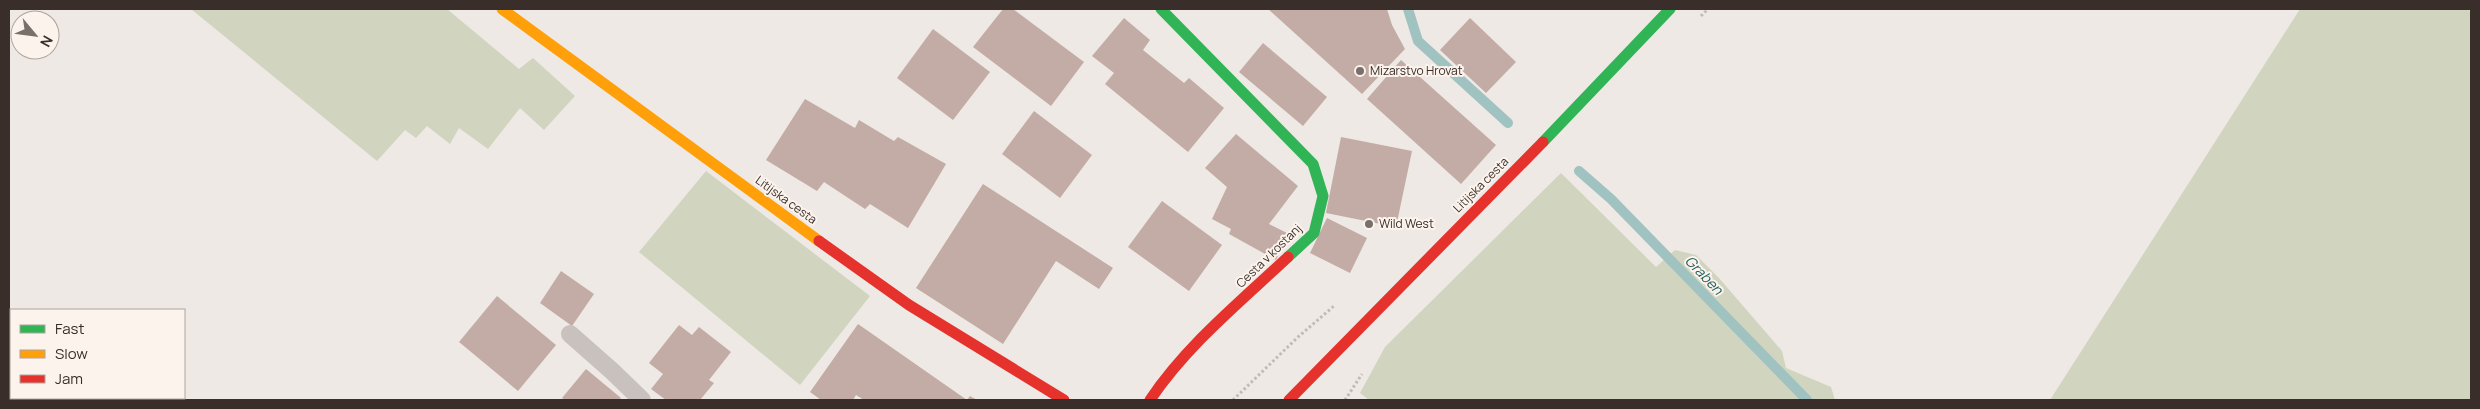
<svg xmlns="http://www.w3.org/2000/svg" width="2480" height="409" viewBox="0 0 2480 409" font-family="Manrope,sans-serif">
	<rect width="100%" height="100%" fill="#eee9e4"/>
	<g fill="#d1d4be">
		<polygon points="191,9 447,9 519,69 533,58 575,96 544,130 520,108 488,149 459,128 450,144 427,126 416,138 405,130 377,161"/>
		<polygon points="2300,9 2468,9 2471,13 2471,400 2050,400"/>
		<polygon points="706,171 870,296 800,385 639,252"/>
		<polygon points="1561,173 1656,267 1675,250 1696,255 1719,278 1782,351 1786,368 1831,387 1835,400 1369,400 1360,393 1385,347"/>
	</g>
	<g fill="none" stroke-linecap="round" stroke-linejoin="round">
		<g stroke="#a0c2c0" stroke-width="10">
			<polyline points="1408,9 1418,41 1508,123"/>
			<polyline points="1579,171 1611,199 1807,400"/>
		</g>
	</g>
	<g fill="#c3aca5">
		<polygon points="1003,9 1013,9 1084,62 1051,106 973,47"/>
		<polygon points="1268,9 1387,9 1392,25 1405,49 1362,94"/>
		<polygon points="1124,18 1150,40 1143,50 1184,83 1189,78 1224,108 1188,152 1105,84 1114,73 1092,56"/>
		<polygon points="1470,18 1516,62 1486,93 1440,50"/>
		<polygon points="933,29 990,72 953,120 897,78"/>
		<polygon points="1263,43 1327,97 1303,126 1239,72"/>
		<polygon points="1401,60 1496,145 1461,184 1367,99"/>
		<polygon points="805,99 855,128 859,120 894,141 898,137 946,164 908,228 870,204 865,209 824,182 817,191 766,160"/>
		<polygon points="1034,111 1092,155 1060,198 1002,154"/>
		<polygon points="1236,134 1298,186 1269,224 1289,234 1276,260 1229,234 1231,229 1212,219 1227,187 1205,168"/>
		<polygon points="1341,137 1412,151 1396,227 1326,213"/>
		<polygon points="983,184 1113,268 1099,289 1056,261 1003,344 916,288"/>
		<polygon points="1162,201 1222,245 1189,291 1128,247"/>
		<polygon points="1327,218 1367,238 1350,273 1310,253"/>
		<polygon points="561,271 594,294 572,326 540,303"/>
		<polygon points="497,296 556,345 518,391 459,342"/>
		<polygon points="858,324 967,400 970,396 977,400 864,400 856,395 853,400 821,400 810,392"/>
		<polygon points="679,325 692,335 699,327 731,352 709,380 714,383 700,400 666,400 651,389 663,374 649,363"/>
		<polygon points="586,369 621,398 619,400 565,400 562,398"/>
	</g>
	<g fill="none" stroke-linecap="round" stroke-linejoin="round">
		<g stroke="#c1bab5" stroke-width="3" stroke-dasharray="2.5 2.5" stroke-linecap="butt">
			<polyline points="1701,16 1708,9"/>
			<polyline points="1233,400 1298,337 1334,306"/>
			<polyline points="1345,400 1362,374"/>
		</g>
		<polyline stroke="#c8c1bd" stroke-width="18" points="570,334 612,371 642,400"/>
		<g stroke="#30b455" stroke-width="11">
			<polyline points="1161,9 1313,164 1323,196 1314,233 1288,257"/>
			<polyline points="1543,142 1670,9"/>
		</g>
		<polyline stroke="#ff9f0a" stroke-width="11" points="502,9 819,241"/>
		<g stroke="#e5322d" stroke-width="11">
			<polyline points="819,241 909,305 1064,400"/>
			<path d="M1150,400C1187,345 1240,302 1288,257"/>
			<polyline points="1289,400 1543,142"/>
		</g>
	</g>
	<g fill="#796f6b" stroke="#fbf3ec" stroke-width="2">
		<circle cx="1360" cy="71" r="5"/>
		<circle cx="1369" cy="224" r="5"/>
	</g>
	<g text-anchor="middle" stroke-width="4" stroke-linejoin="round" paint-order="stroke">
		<g font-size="12" fill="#3a2e2a" stroke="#fbf3ec" text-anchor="start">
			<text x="1370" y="75">Mizarstvo Hrovat</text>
			<text x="1379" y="228">Wild West</text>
		</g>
		<g font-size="12" fill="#3a2e2a" stroke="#fbf3ec">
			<text transform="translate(1481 185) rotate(-45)" y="4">Litijska cesta</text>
			<text transform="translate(786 200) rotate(36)" y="4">Litijska cesta</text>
			<text transform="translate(1269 256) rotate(-44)" y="4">Cesta v kostanj</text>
		</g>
		<g font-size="14" font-style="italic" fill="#1e5c5c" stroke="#fbf3ec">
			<text transform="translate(1704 275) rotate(46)" y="5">Graben</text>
		</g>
	</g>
	<rect width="2480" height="409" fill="none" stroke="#3a2e2a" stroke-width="20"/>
	<rect x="10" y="309" width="175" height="90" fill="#fbf3ec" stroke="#aea49e"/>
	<rect x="20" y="325" width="25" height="8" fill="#30b455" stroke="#aea49e"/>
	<text x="55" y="334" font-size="15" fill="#3a2e2a">Fast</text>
	<rect x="20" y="350" width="25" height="8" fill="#ff9f0a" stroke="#aea49e"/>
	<text x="55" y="359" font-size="15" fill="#3a2e2a">Slow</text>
	<rect x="20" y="375" width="25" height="8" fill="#e5322d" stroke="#aea49e"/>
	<text x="55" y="384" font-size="15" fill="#3a2e2a">Jam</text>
	<g transform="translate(35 35) rotate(119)"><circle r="24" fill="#fbf3ec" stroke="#aea49e"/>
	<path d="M0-4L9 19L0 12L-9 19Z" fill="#796f6b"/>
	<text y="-8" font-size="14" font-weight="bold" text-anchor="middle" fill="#3a2e2a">N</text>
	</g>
</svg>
